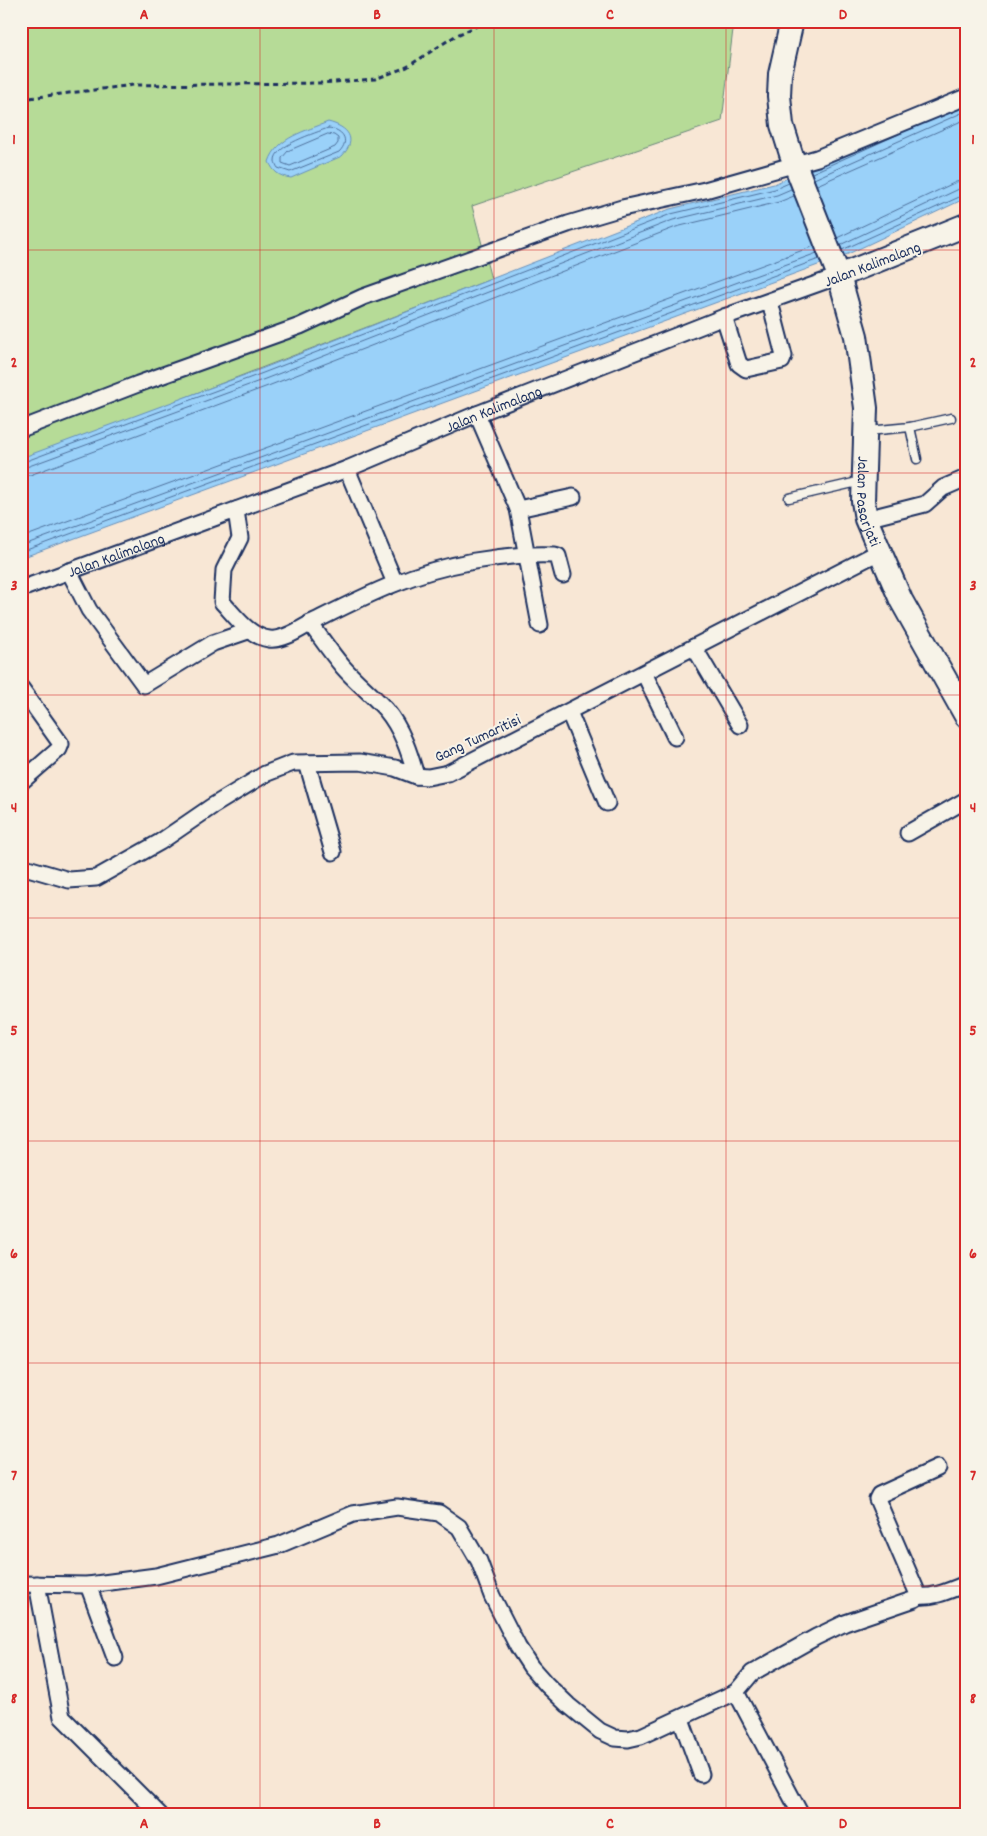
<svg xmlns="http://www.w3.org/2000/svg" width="987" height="1836" viewBox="0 0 987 1836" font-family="Dekko,sans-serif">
	<rect width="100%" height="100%" fill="#f8e7d5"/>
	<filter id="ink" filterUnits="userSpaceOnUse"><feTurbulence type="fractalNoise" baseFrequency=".02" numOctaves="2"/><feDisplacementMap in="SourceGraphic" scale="10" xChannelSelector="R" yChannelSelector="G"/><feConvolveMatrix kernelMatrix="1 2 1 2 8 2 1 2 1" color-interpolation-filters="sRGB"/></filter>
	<g filter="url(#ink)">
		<polygon fill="#b6db97" stroke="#68857a" points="21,21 734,21 722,121 472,206 491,279 21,461"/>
		<g fill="#9ad1f9" stroke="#6790bb">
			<polygon points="966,99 966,198 848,254 21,558 21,458 261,369 670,209 774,184"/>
			<path d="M328,122C348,127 358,139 342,156L291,178C278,176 274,172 269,162C277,137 306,131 328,122Z"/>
		</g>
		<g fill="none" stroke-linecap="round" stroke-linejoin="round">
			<g stroke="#4e709c" stroke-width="1">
				<path d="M328,128C342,129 351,140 339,152L290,172L278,168C277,167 275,162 275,161C274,145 316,133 328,128Z"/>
				<polygon points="328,134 334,135 338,138 338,143 335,147 290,166 282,163 282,158 288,151"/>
				<polyline points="812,173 899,134"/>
				<polyline points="814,179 966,111"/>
				<polyline points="817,185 966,119"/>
				<polyline points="837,238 956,182 966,180"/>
				<polyline points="840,245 959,189 966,188"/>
				<polyline points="842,250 966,194"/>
				<polyline points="21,463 263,373 671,214 775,189 789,183"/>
				<polyline points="21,469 265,379 673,220 777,195 791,189"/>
				<polyline points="21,476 30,475 268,386 676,227 779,202 794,196"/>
				<polyline points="21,538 814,246"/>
				<polyline points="21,546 817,253"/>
				<polyline points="21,552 819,259"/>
			</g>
			<g stroke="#1b2f5e" stroke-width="11">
				<g id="service">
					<polyline points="910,427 917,459"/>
					<polyline points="868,431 910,427 951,418"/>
					<polyline points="789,498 862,481"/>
				</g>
			</g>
			<g stroke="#1b2f5e" stroke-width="19">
				<g id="minor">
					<polyline points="724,317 739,364 746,369 782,361 784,356 770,302"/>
					<polyline points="477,414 518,509 540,625"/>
					<polyline points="21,429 138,384 300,326 363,297 568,224 622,208 705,190 817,158 966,97"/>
					<polyline points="347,469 395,583"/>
					<polyline points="518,509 573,497"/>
					<path d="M236,510L240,538L224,570L222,602C236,617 249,636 269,639C283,641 300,629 311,623C339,609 366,595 394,584C442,564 503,553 555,555L558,556L563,575"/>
					<polyline points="866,519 925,504 943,488 966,478"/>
					<polyline points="69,571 89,610 144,685 213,643 248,631"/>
					<path id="s1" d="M21,589L347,469L477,414L724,317L839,276"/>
					<path d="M310,623C321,638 331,653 343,667C356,682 373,695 386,710C402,729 410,754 416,776"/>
					<polyline points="694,647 740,725"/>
					<polyline points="644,673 675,737"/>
					<polyline points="21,688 61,744 59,749 21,782"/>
					<polyline points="569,712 607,803"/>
					<polyline points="307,763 333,852"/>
					<polyline points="908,833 966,800"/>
					<polyline points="21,866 69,880 96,878 160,842 211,807 265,774 293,763 360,762 395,768 416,776 428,777 448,773 879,552"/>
					<polyline points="21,1584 88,1585 156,1576 279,1545 353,1514 397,1507 439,1513 459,1527 479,1561 492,1596 518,1647 531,1667 547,1685 568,1705 600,1731 615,1738 628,1739 641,1736 736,1692 801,1815"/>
					<polyline points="37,1584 62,1717 160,1815"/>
					<polyline points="88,1585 115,1658"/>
					<path d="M918,1596C934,1598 950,1590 966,1584"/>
					<polyline points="736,1692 752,1673 816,1637 845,1623 915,1599 918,1596 917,1592 877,1499 879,1495 938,1468"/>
					<polyline points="681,1719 701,1774"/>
				</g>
			</g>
			<g stroke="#1b2f5e" stroke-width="26">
				<g id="secondary">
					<path id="s2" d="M792,21L780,74L779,96L782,125L791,154L839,276L856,336L866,408L863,501L866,519L901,600L966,716"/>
					<polyline points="839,276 966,225"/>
				</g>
			</g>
			<polyline stroke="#1b2f5e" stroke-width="3" stroke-dasharray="5 4" stroke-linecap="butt" points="21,99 134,85 321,83 375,79 407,67 455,36 488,21"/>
			<use href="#service" stroke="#f7f3e8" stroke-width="8"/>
			<use href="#minor" stroke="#f7f3e8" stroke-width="15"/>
			<use href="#secondary" stroke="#f7f3e8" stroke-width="22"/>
		</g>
	</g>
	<path fill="none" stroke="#d62828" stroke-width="1" stroke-opacity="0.55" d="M260,21V1815M494,21V1815M726,21V1815M21,250H966M21,473H966M21,695H966M21,918H966M21,1141H966M21,1363H966M21,1586H966"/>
	<g text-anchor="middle" stroke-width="4" stroke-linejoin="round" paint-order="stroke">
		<g font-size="16" fill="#1b2f5e" stroke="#f7f3e8">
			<text transform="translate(872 263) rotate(-21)" y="6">Jalan Kalimalang</text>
			<text dy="6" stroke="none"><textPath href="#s1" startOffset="506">Jalan Kalimalang</textPath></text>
			<text dy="6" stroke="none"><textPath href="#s2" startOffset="496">Jalan Pasarjati</textPath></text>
			<text dy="6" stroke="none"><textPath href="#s1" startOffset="101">Jalan Kalimalang</textPath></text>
			<text transform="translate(477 737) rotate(-25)" y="6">Gang Tumaritisi</text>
		</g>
	</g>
	<rect width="987" height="1836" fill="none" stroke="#f7f3e8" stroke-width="55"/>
	<rect x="28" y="28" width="932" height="1780" fill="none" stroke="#d62828" stroke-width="2"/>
	<g font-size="16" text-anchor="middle" font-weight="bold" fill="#d62828">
		<text x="144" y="19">A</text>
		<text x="377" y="19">B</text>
		<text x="610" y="19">C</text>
		<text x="843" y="19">D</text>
		<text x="14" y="144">1</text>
		<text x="973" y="144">1</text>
		<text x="14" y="367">2</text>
		<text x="973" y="367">2</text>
		<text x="14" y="590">3</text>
		<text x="973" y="590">3</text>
		<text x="14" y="812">4</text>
		<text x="973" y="812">4</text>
		<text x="14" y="1035">5</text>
		<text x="973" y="1035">5</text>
		<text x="14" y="1258">6</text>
		<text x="973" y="1258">6</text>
		<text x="14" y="1480">7</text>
		<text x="973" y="1480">7</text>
		<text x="14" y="1703">8</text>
		<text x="973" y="1703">8</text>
		<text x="144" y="1828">A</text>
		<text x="377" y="1828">B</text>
		<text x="610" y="1828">C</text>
		<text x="843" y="1828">D</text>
	</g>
</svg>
